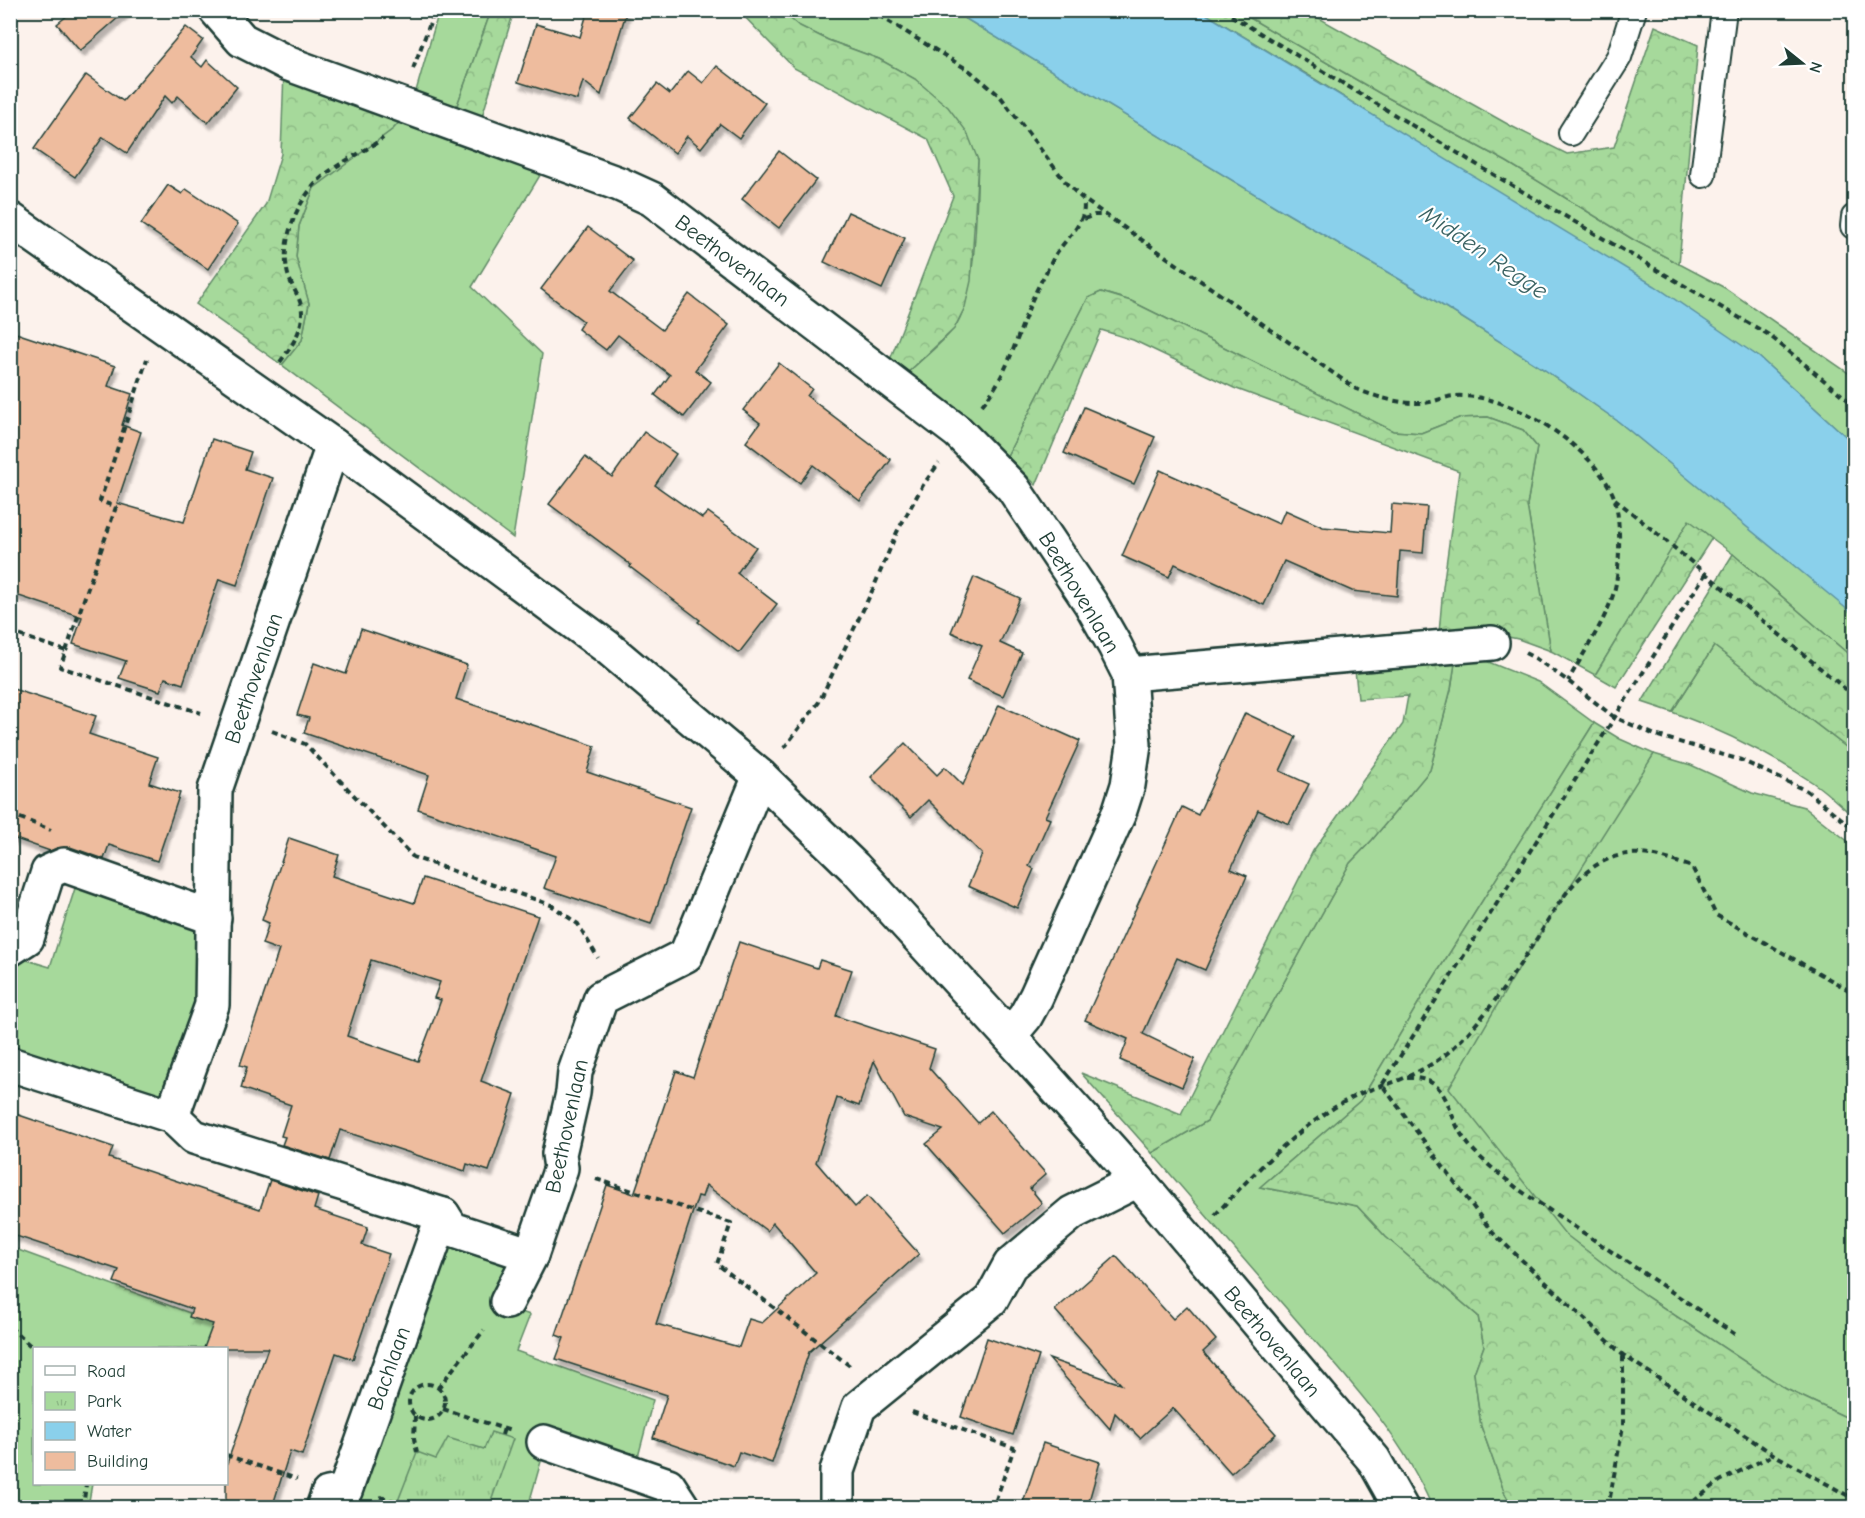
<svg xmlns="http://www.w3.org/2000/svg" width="1865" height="1518" viewBox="0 0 1865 1518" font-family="'Comic Neue',sans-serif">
	<defs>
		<pattern id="forest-crowns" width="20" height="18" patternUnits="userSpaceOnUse" patternTransform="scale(1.5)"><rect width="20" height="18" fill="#a6d99b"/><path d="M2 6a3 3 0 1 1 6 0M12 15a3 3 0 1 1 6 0" fill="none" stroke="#8ebb86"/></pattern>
		<pattern id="park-tufts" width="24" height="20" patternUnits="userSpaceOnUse" patternTransform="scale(1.5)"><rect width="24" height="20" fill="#a6d99b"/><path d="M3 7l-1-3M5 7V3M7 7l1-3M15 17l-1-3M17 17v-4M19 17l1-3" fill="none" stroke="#8ebb86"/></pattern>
		<filter id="shadow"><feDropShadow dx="3.5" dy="6" stdDeviation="1.5" flood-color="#0004"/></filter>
	</defs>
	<rect width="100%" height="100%" fill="#fcf2ec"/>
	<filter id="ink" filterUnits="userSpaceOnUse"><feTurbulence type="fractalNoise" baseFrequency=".0167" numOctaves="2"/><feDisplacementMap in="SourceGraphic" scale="12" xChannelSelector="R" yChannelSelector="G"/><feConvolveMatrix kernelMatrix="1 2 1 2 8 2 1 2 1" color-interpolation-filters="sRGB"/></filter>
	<g filter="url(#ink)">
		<g fill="#a6d99b" stroke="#628b68" stroke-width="1.5">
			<polygon points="439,11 491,11 455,111 414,98"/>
			<path d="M781,11H953L1283,211L1418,290L1545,370L1619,422L1835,598L1854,615V659L1733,554L1689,521L1595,675L1551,651L1527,505L1537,447L1523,430L1488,417L1459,418L1421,433L1393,431L1131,301L1101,292L1088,298L1007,456L971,424L904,376C917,363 944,342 954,328C978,296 976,202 978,160L915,79L879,59L828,40L797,25Z"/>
			<polygon points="1201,11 1238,11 1381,94 1507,162 1634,240 1725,288 1854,377 1854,444 1759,357 1313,78"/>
			<polygon points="404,117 547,164 472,287 542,354 513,538 282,365 302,340 309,304 296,257 299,226 314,188 393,129"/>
			<path d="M1714,646L1854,753V817C1840,805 1827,792 1812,782C1768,753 1721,730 1672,712Z"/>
			<path d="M1486,661L1538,682L1594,723L1425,992L1361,1100L1260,1187L1357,1206L1386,1237L1478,1316L1484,1346L1474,1373L1481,1426L1505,1494L1513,1507H1432C1403,1437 1349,1380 1299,1323C1250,1266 1201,1210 1152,1153L1207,1121L1350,863L1372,840L1430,770L1451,689L1455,663Z"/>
			<polygon points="1654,754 1691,765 1752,793 1804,807 1854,846 1854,1421 1786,1389 1637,1290 1504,1195 1413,1056"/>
			<polygon points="77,882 212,924 206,977 164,1096 11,1051 11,979 17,957 50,967"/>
			<polygon points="442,1241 508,1262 494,1303 530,1315 516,1351 653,1400 638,1457 550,1430 528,1507 318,1508 354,1479"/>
			<polygon points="10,1247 217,1323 207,1348 34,1348 34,1484 92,1484 88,1507 32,1507 11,1499"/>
		</g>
		<g fill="url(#forest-crowns)" stroke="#628b68" stroke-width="1.5">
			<polygon points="491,11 514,11 481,120 455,111"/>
			<polygon points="739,11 781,11 798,25 828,40 879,59 915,79 948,107 967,132 978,160 971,281 965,307 954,329 904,376 888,365 953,196 928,139 794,68"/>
			<polygon points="1238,11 1311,11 1317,17 1511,126 1567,154 1614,147 1655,26 1698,45 1679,264 1634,240 1507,162 1381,94"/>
			<polygon points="284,71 404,117 393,129 314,188 299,226 296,257 309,303 302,340 282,365 196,304 266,204 281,154"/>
			<polygon points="1101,292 1131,301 1393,431 1421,433 1459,418 1488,417 1523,430 1537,447 1527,505 1551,651 1518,639 1475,630 1439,633 1443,587 1459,471 1234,388 1133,340 1101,330 1036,485 1007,456 1088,298"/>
			<polygon points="1689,520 1712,538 1616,687 1595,675"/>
			<polygon points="1733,554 1854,659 1854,753 1714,646 1672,712 1642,702"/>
			<polygon points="1455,663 1451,689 1430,770 1372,840 1350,863 1207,1121 1152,1153 1081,1073 1181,1114 1313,851 1403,724 1408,696 1358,699 1355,670"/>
			<polygon points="1594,723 1620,739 1654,754 1524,959 1449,1088 1565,1234 1647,1297 1786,1389 1854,1421 1854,1507 1513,1507 1505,1494 1481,1426 1474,1373 1484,1346 1478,1316 1386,1237 1357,1206 1260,1187 1361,1100 1425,992"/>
		</g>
		<polygon fill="url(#park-tufts)" stroke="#628b68" stroke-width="1.5" points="491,1432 513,1439 489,1507 396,1506 417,1452 436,1459 448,1438 484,1449"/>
		<polygon fill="#8ad0eb" stroke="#5f95a2" stroke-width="1.5" points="953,11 1201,11 1655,286 1759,357 1854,444 1854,615 1619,422 1545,370 1418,290 1283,211"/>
		<g fill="#eebc9e" stroke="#1f3d34" stroke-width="1.5" fill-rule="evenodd" filter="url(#shadow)">
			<polygon points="74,10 127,10 80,51 57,24"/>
			<polygon points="588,10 627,10 601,95 583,81 577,100 518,82 536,24 580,37"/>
			<polygon points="186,27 203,40 191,57 202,67 207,60 237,87 208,123 178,96 172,103 165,96 127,153 103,137 75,177 34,149 86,75 123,101"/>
			<polygon points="717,66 765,103 739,138 720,124 701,148 687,136 675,153 630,118 657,84 670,94 688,71 703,83"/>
			<polygon points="779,151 816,180 779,228 742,199"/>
			<polygon points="168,185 182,194 186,189 238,224 208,269 141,224"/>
			<polygon points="848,212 905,238 882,289 824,262"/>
			<polygon points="588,227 633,261 610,291 662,330 689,294 729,325 695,370 711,382 684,417 655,395 670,375 618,335 606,350 578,329 583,321 541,289"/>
			<polygon points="10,331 115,366 108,386 132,394 122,425 141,432 117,503 184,522 212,439 251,452 245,469 273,478 237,585 219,579 183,684 165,678 160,691 119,678 126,661 73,644 82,617 10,593"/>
			<polygon points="779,363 812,389 807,396 891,460 860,501 813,465 800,483 746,442 760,423 743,410"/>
			<polygon points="1084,407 1155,437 1134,484 1064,453"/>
			<polygon points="644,432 676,454 655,485 702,518 708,512 756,547 737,573 777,604 739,653 698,622 700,620 630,567 631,565 549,504 585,457 612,477"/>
			<polygon points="1160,470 1279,524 1285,510 1323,527 1390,533 1392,504 1427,507 1423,553 1400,551 1397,596 1352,591 1284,561 1264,605 1175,564 1169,577 1122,556"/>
			<polygon points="974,577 1020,598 1000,643 1022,653 1003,696 967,680 982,646 951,632"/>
			<polygon points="361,629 467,665 456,699 595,746 587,772 691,807 651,924 544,888 556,856 418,809 429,775 304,733 309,718 297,715 314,663 346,674"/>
			<polygon points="10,688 96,716 89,734 158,757 149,783 180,793 157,861 109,845 104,859 70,847 57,848 50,851 10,837"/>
			<polygon points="999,705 1080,741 1045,817 1050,819 1029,866 1034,869 1017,908 968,886 982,854 928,800 911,817 871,777 905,743 937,775 945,767 963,785"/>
			<polygon points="1245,713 1296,737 1280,771 1309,784 1289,824 1258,810 1231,869 1247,876 1205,970 1177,958 1143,1034 1195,1059 1182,1087 1120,1060 1128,1039 1085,1020 1182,807 1198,815"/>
			<path d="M289,838L339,855L332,876L414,903L423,878L538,916L481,1081L515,1094L489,1171L467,1164L465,1171L340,1130L330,1160L282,1145L285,1137L281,1136L291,1105L241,1088L247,1067L240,1065L279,950L262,944L269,923L262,920ZM371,960L440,982L434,998L441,1000L418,1061L347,1036Z"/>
			<path d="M739,942L817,968L820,960L852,970L836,1016L935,1049L929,1068L978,1123L991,1111L1046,1174L1030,1188L1042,1203L1005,1233L926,1144L943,1130L904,1117L874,1061L859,1106L837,1098L816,1162L855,1207L867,1196L919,1254L809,1352L772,1463L739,1452L734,1466L653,1438L667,1395L556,1359L564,1338L556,1335L607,1185L634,1194L676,1071L693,1077ZM706,1185L767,1231L773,1223L816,1273L762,1323L749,1319L739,1347L656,1324L698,1196L702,1197Z"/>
			<polygon points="10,1112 113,1147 109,1158 260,1209 270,1180 318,1196 314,1209 368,1227 362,1245 389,1254 353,1359 336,1353 302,1455 290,1451 272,1508 226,1508 226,1466 268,1348 204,1348 213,1324 189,1317 192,1309 114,1282 119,1270 10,1234"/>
			<polygon points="1116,1256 1173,1319 1187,1306 1216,1340 1203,1352 1276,1434 1231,1473 1173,1408 1140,1438 1115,1413 1110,1429 1049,1359 1121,1384 1055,1310"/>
			<polygon points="987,1338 1039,1356 1013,1435 961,1417"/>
			<polygon points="1043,1443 1100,1462 1087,1508 1021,1508"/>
		</g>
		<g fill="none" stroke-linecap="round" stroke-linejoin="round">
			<g stroke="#1f3d34" stroke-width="28">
				<g id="lane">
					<polyline points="1571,133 1619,57 1634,10"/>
					<polyline points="1703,175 1724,10"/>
					<polyline points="1853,226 1854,217"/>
				</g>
			</g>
			<g stroke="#1f3d34" stroke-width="38">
				<g id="street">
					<polyline points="216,10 242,40 289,64 619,184 652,199 958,432 1013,488 1091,604 1115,646 1129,674 1134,745 1128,785 1119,813 1036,997 1025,1017 1009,1036"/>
					<polyline points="10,219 333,445 607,647 760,776 854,867 1009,1036 1138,1180 1374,1460 1401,1508"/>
					<polyline points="1129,674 1492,643"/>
					<polyline points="10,949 27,938 48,872 64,865 214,918"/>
					<polyline points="10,1064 172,1116 194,1137 443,1215 452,1229 531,1255"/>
					<polyline points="172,1116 212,1005 215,790 333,445"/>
					<polyline points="507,1302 531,1255 561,1168 559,1154 573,1093 575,1072 601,998 686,955 760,776"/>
					<polyline points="544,1442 668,1485 683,1508"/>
					<polyline points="323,1508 328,1494 345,1491 443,1215"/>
					<polyline points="837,1508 837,1471 859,1407 991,1300 1010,1265 1072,1213 1138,1180"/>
				</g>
			</g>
			<g stroke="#1f3d34" stroke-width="4" stroke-dasharray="6 4.5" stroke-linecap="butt">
				<path d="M870,10L970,71L1000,96L1067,184L1083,199L1356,389C1377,397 1398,404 1422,403C1431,403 1439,399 1448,397C1456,395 1467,396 1475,397C1524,403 1596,451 1614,497C1621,517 1620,562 1616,583C1611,613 1583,653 1568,681"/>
				<polyline points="1222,10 1484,169 1769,335 1854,405"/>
				<polyline points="413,69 435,10"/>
				<polyline points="1084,219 1094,215 1105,215"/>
				<path d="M280,362C291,347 302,332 302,313C302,297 289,285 287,270C281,240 297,202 318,181C334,164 364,153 383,138"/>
				<path d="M982,405C1008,375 1017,336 1032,300C1038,286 1046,273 1053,259C1063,239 1089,224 1083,200"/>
				<polyline points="1615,499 1854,696"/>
				<polyline points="1706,573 1382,1085 1492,1232 1623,1355 1773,1454 1854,1499"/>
				<polyline points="10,632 66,651 60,667 201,713"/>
				<polyline points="66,651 116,507 100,501 147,359"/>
				<polyline points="1525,653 1535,658 1568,681 1614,717 1655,735 1741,760 1807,791 1854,829"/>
				<polyline points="272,731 305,744 413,857 551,905 578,924 598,958"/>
				<polyline points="784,748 819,702 873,589 897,532 923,485 939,463"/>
				<polyline points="10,814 51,830"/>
				<path d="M1407,1078C1450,1076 1445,1110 1463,1137C1476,1157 1500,1174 1518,1189L1736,1335"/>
				<polyline points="596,1179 731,1223 717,1264 850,1366"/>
				<path d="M1215,1215C1255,1172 1296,1128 1349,1099C1366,1089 1386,1086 1404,1078C1423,1070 1443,1059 1457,1044C1490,1012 1514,974 1539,935C1554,912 1568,884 1592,868C1627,844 1656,855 1692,867L1716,915L1854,993"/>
				<polyline points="10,1327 34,1349"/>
				<circle cx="427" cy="1402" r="18"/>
				<polyline points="438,1388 484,1330"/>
				<polyline points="443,1409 511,1431"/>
				<polyline points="912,1412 1014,1448 993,1508"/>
				<polyline points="415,1416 414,1439 417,1452"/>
				<polyline points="502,1435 504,1428"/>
				<polyline points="226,1455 297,1479"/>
				<polyline points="380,1497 398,1502"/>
				<polyline points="83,1508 86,1484"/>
				<polyline points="1608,1508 1623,1426 1623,1356"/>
				<polyline points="1685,1508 1720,1481 1773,1455"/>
			</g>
			<use href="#lane" stroke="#fff" stroke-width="24"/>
			<use href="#street" stroke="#fff" stroke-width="33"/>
		</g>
	</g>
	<g text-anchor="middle" stroke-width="4.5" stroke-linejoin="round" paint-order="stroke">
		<g font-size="22" fill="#1f3d34" stroke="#fff">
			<text transform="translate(733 260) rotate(37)" y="8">Beethovenlaan</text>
			<text transform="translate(1080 592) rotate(59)" y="8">Beethovenlaan</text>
			<text transform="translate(253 678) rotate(-71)" y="8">Beethovenlaan</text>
			<text transform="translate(566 1126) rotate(-78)" y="8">Beethovenlaan</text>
			<text transform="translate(1273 1341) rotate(50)" y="8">Beethovenlaan</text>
			<text transform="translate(388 1368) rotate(-70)" y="8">Bachlaan</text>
		</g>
		<g font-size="24" font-style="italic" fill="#3a6262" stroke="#fff">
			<text transform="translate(1484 252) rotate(34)" y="8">Midden Regge</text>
		</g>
	</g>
	<rect width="1865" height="1518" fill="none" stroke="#fff" stroke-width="36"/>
	<rect x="18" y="18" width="1829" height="1482" fill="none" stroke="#1f3d34" stroke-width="2" filter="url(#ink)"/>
	<rect x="33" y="1347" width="195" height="138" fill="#ffffff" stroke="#a5b1ae" stroke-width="1.5"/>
	<rect x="45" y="1366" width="30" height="9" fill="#ffffff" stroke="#a5b1ae" stroke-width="1.5"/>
	<text x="87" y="1377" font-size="18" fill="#1f3d34">Road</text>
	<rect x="45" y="1392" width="30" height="18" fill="url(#park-tufts)" stroke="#a5b1ae" stroke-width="1.5"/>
	<text x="87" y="1407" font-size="18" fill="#1f3d34">Park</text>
	<rect x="45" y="1422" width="30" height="18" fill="#8ad0eb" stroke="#a5b1ae" stroke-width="1.5"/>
	<text x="87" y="1437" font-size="18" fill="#1f3d34">Water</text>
	<rect x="45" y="1452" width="30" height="18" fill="#eebc9e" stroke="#a5b1ae" stroke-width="1.5"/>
	<text x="87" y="1467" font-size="18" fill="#1f3d34">Building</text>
	<g transform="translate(1802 63) rotate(108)" stroke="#ffffff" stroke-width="4.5" paint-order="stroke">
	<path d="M0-4.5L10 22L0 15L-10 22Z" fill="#1f3d34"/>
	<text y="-9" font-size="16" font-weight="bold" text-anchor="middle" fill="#1f3d34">N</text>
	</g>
</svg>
